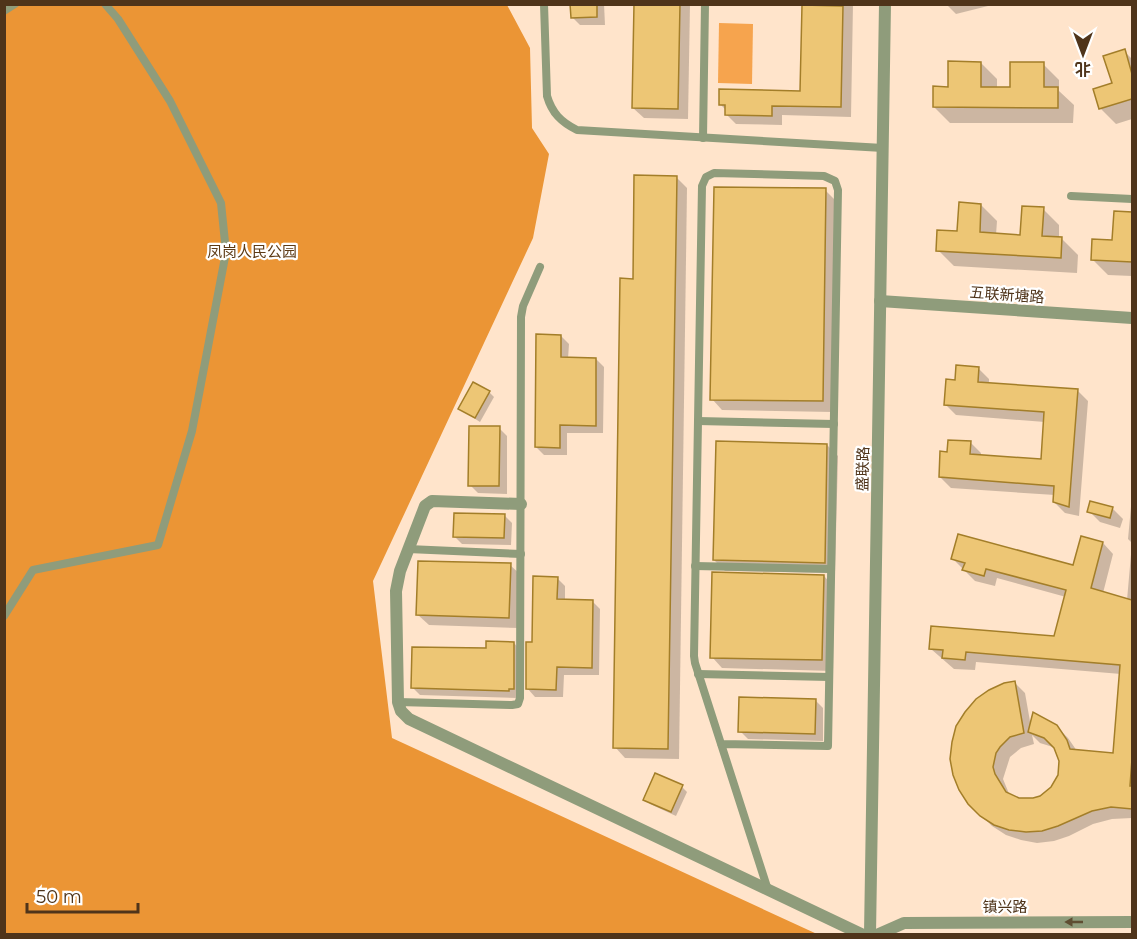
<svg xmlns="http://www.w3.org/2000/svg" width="1137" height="939" viewBox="0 0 1137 939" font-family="Montserrat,'Noto Sans SC',sans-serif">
	<rect width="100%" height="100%" fill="#ffe4cb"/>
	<polygon fill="#f6a44e" points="719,23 753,24 752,84 718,83"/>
	<polygon fill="#eb9535" points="5,5 507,5 530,48 532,128 549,154 533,238 373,581 392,738 817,934 5,934"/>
	<g fill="#0003" fill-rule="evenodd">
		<polygon points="572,4 604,4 605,25 580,25 572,17"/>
		<polygon points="635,4 690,4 688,119 644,118 633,108"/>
		<polygon points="803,4 853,4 851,117 782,115 782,125 736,124 726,114 726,110 720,104 802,93"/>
		<polygon points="946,4 996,4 956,14"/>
		<polygon points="1124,51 1132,59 1132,119 1116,124 1100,108 1114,84"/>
		<polygon points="981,63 997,79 997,88 1012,89 1043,64 1059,80 1059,91 1074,105 1073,123 950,123 934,107 949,88"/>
		<polygon points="676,177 687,188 679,759 625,758 615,747 634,280"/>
		<polygon points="825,190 836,201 833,412 722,410 712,399"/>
		<polygon points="981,205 997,221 996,235 1021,237 1043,209 1059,225 1059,238 1062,239 1078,255 1077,273 954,266 938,250 959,233"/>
		<polygon points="1115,213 1132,214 1132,276 1108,275 1092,259 1114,242"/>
		<polygon points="561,336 569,344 568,359 596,359 604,367 603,433 567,433 567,455 544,455 536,447"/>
		<polygon points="979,369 989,379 989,384 1077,390 1088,401 1079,516 1065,513 1054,502 1055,495 951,488 940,477 948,453 970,442 981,453 981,456 1042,460 1045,422 956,415 945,404 957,382"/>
		<polygon points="489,392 494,397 480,422 460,409"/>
		<polygon points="499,428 507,436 507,494 478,493 470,485"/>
		<polygon points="827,445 838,456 835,573 725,571 714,560"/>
		<path d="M1132,496V818L1112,819L1093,824L1069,836L1054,841L1037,843L1021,840L1006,835L992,826L969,803L1015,683L1025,693L1031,727L1056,726L1068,738L1077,751L1114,754L1121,674L976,662L975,670L954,669L931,649L1055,637L1066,597L997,578L995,586L975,581L953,559L1074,567L1082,538L1103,543L1113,554L1103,593L1127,600L1132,543L1128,539ZM1032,735L1040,743L1056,748L1061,761L1060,776L1053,788L1041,797L1026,800L1010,796L1003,779L1010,757L1021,748L1034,744Z"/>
		<polygon points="1112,508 1123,519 1120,528 1100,522 1089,511"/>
		<polygon points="504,515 512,523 511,545 462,544 454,536"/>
		<polygon points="510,565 521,575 519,628 429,625 418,615"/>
		<polygon points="824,576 834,587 833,671 722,668 712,657"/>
		<polygon points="557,578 565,586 565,601 592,601 600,609 599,675 564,675 563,697 535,697 528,689 533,644"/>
		<polygon points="514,643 521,651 517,698 420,695 412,687 487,650"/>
		<polygon points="815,700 823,708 823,741 748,739 740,731"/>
		<polygon points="682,787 687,792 676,816 650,804 645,799"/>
	</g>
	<g fill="#edc675" stroke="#a37e29" stroke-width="1.5">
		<polygon points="570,4 597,4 597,17 571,18"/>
		<polygon points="634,4 680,4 678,109 632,108"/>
		<polygon points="802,5 843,6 841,107 772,106 772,116 725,115 725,105 719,105 719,89 800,91"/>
		<polygon points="1125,49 1132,74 1132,99 1099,109 1093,89 1112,83 1103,56"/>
		<polygon points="948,61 981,62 981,87 1010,87 1010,62 1044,62 1044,87 1058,87 1058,108 933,107 933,86 948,87"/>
		<polygon points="634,175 677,176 668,749 613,748 620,278 633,279"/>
		<polygon points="714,187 826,188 823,401 710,400"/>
		<polygon points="959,202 981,204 980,232 1020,235 1022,206 1044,207 1042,236 1062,237 1061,258 936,251 937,230 957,231"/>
		<polygon points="1114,211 1132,212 1132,262 1091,260 1092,239 1112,240"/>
		<polygon points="536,334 561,335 561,357 596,358 596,426 560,425 560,448 535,447"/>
		<polygon points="956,365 979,367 978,382 1078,389 1069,507 1053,502 1054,486 939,477 940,451 947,452 948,440 971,441 970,454 1041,459 1044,412 944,405 946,379 955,380"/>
		<polygon points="473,382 490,391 475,418 458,409"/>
		<polygon points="469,426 500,426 499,486 468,486"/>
		<polygon points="716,441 827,444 825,563 713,560"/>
		<polygon points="1090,501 1113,507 1110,518 1087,512"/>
		<polygon points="454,513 505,514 504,538 453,537"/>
		<polygon points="958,534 1073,565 1081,536 1103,542 1091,588 1132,600 1132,759 1130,786 1132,786 1132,809 1111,807 1092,811 1058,826 1042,831 1026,832 1009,830 994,825 980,816 968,804 959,790 953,775 950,759 952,742 956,726 965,712 976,699 989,690 1004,683 1015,681 1024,733 1010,737 1000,747 996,753 993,767 995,774 1006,792 1019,798 1033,798 1040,796 1051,787 1058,775 1059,761 1054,748 1044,738 1028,732 1033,712 1057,725 1067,740 1070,749 1113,753 1120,665 966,652 965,660 942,658 943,650 929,649 931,626 1054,636 1066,590 986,569 984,576 962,570 965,563 951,559"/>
		<polygon points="418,561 511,563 509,618 416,615"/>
		<polygon points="712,572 824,575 822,660 710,658"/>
		<polygon points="533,576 558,577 557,599 593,600 592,668 557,667 556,690 526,689 526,642 532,642"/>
		<polygon points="486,641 514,642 514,689 509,689 509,691 411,688 412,647 486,648"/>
		<polygon points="739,697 816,699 815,734 738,732"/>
		<polygon points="655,773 683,785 671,812 643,800"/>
	</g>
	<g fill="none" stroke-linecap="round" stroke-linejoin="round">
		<g stroke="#8f9c7b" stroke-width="8">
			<path d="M544,4L547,96C552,113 561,122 577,130L883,148"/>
			<polyline points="4,11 15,4"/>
			<polyline points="703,138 705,4"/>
			<polyline points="1071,196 1132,199"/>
			<polyline points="698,421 834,424"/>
			<polyline points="408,549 521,554"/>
			<polyline points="695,566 831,569"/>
			<polyline points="4,616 33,570 158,545 192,431 226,252 221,203 170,101 118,19 105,4"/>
			<polyline points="698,674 829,677"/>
			<polyline points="398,702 512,705 518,704 520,698 521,317 523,306 540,267"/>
			<polyline points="721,744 828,746 838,190 835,181 824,176 714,173 706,177 702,186 694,656 695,663 768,890"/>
		</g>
		<g stroke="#8f9c7b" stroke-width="12">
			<polyline points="880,301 1132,318"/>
			<polyline points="521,504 432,501 425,506 400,571 396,591 398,702 401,711 409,719 861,934"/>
			<polyline points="870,934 885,4"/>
			<polyline points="879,934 904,923 1132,922"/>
		</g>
	</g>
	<defs><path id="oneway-solid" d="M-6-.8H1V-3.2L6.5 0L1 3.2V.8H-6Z" transform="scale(1.5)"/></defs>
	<use fill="#5f4e32" href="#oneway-solid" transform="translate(1074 922) rotate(180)"/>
	<g text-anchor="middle" stroke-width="4.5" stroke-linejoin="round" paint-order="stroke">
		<g font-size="15" fill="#5e3b16" stroke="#fff">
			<text x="252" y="257">凤岗人民公园</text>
		</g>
		<g font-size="15" fill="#4f341a" stroke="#fff">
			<text transform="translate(1007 295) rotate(4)" y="5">五联新塘路</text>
			<text transform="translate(863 469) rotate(-89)" y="5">盛联路</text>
			<text x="1005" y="912">镇兴路</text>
		</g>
	</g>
	<rect width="1137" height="939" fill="none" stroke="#4f341a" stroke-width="12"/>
	<g transform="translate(1083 54) rotate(180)" stroke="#ffffff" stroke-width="4.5" paint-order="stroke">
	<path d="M0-4.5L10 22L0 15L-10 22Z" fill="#4f341a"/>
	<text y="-9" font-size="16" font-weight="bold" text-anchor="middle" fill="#4f341a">北</text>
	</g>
	<path d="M27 903v9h111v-9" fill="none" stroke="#4f341a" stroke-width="3"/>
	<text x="36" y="903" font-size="18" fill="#4f341a" stroke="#ffffff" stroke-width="4.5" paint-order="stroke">50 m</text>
</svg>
